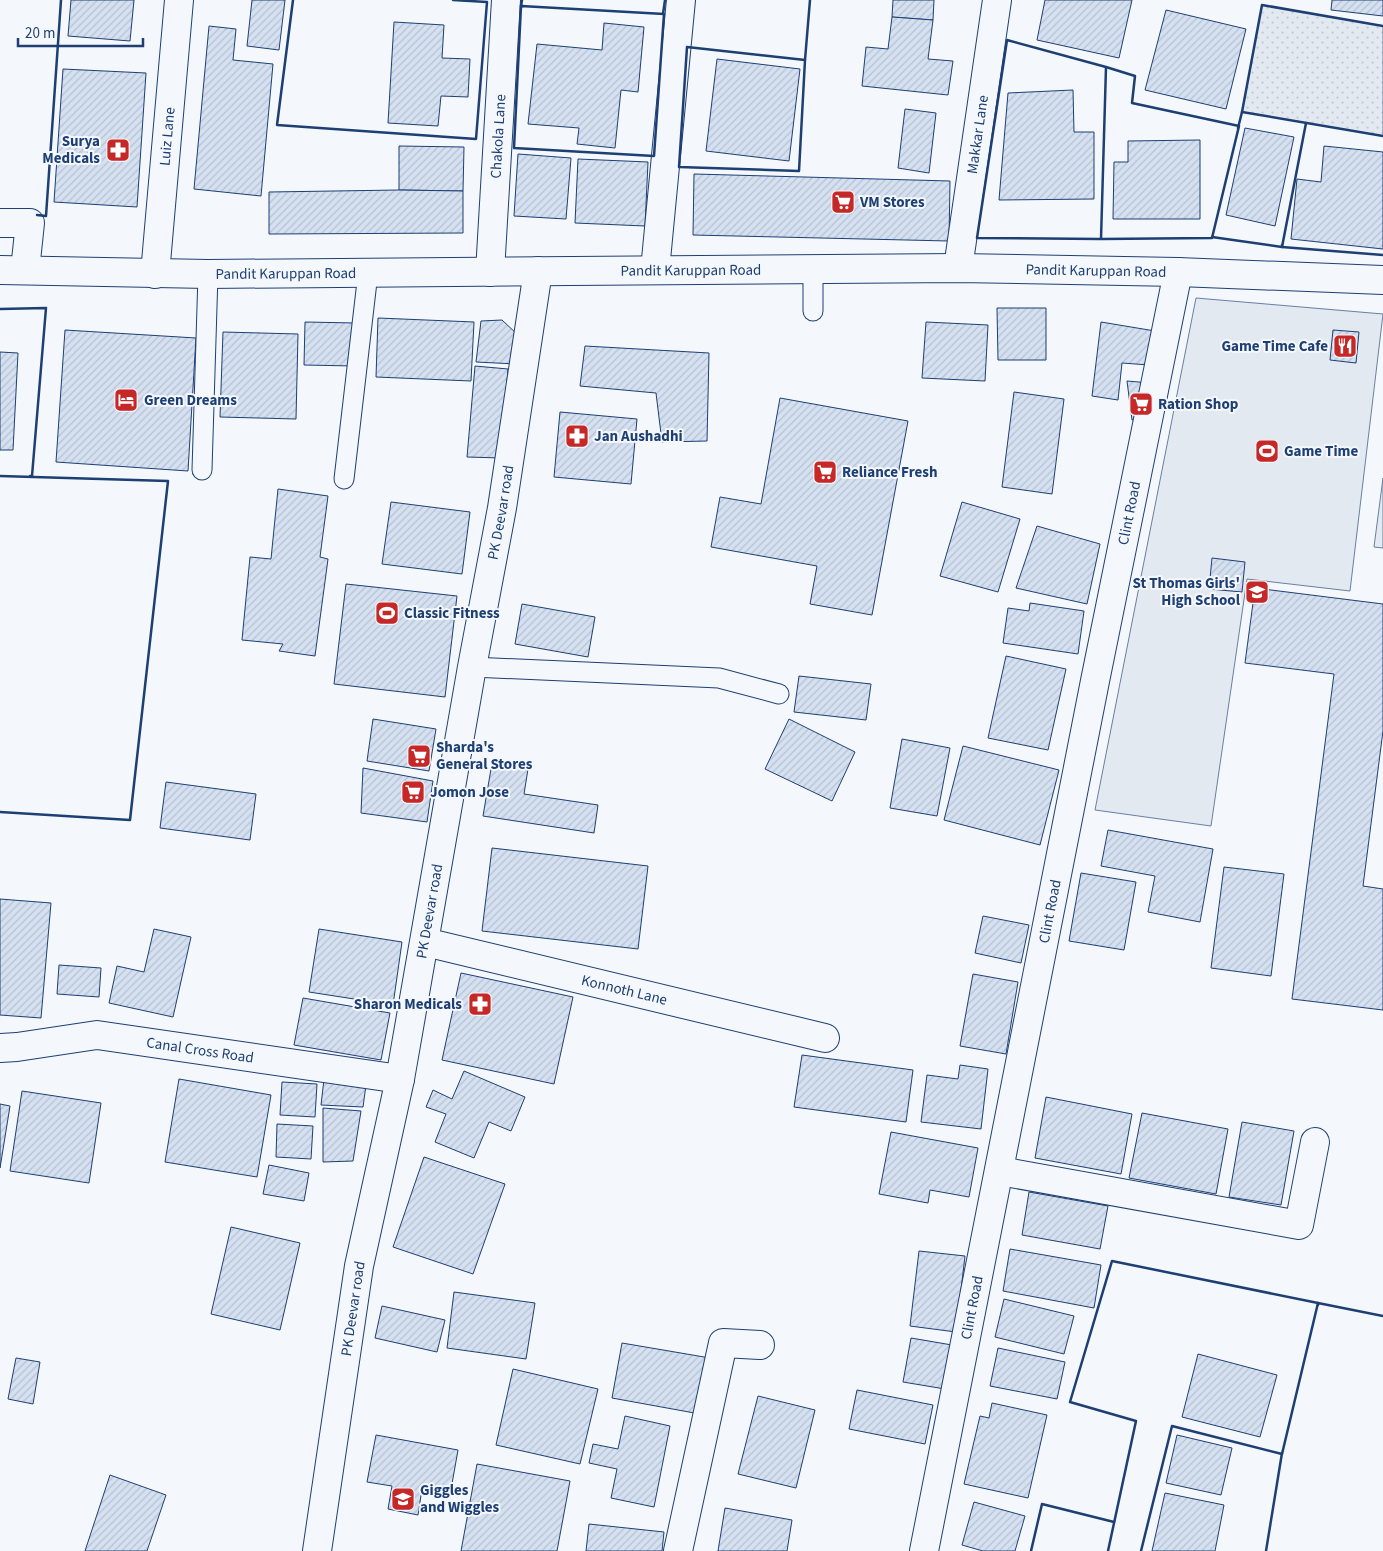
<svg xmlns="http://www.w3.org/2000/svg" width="1383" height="1551" viewBox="0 0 1383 1551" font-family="'Source Sans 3',sans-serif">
	<defs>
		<pattern id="grass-dots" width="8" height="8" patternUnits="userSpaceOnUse" patternTransform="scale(1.25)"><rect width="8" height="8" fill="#e3e9f0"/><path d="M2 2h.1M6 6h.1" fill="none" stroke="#c2c9d1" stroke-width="1.8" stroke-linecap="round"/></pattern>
		<pattern id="building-hatch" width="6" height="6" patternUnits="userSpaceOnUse" patternTransform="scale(1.25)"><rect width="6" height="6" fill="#d5e0f0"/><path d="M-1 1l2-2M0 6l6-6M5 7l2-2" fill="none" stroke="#b6c1d1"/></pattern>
	</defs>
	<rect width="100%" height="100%" fill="#f4f7fb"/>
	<polygon fill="url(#grass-dots)" stroke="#687fa3" points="1262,5 1383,26 1383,136 1242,112"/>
	<g fill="#e3e9f0" stroke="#687fa3">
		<polygon points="1196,298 1383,314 1350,591 1247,579 1211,826 1095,810"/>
		<polygon points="1383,478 1383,548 1374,547"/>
	</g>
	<g fill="url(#building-hatch)" stroke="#1d3f73">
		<polygon points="71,0 134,0 130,41 68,36"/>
		<polygon points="252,0 285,0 279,50 247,46"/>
		<polygon points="893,0 934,0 933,20 892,17"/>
		<polygon points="1045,0 1132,0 1119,58 1037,40"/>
		<polygon points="1332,0 1383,0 1383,16 1331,10"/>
		<polygon points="1166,10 1246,29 1226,109 1145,90"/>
		<polygon points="892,17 933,20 928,59 953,61 948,95 862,86 866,47 888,49"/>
		<polygon points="394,22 444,25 442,58 470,59 468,97 441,96 438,126 388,123"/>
		<polygon points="604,23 644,27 638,92 621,90 615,148 577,144 579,128 528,124 537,44 602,50"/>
		<polygon points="209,26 236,29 233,60 273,64 261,196 194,189"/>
		<polygon points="717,59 800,69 789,161 706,151"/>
		<polygon points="63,69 146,73 137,207 54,202"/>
		<polygon points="1073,90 1074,132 1094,132 1094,199 999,200 1008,93"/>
		<polygon points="905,109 936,113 929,173 898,168"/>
		<polygon points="1245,128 1294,137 1275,226 1226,215"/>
		<polygon points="1200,140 1200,219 1113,219 1114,162 1128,162 1128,141"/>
		<polygon points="399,146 464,147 463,191 399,190"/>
		<polygon points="1324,146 1383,152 1383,249 1291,239 1297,179 1321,182"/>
		<polygon points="518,154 571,158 566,219 514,216"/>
		<polygon points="578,159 648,162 645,226 575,223"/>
		<polygon points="694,174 950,181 949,241 693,235"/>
		<polygon points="399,190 463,191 463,233 269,234 269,192"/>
		<polygon points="997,308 1046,308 1046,360 998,360"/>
		<polygon points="378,318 474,322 471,381 376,377"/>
		<polygon points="502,320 518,335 516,364 476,362 481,321"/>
		<polygon points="305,322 356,323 354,366 304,365"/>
		<polygon points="926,322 988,325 985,381 922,378"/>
		<polygon points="1101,322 1155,331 1149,365 1122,363 1118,400 1092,396"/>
		<polygon points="65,330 196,338 188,471 56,462"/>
		<polygon points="1333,330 1359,332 1356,363 1330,360"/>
		<polygon points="223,332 298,334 296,419 220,417"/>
		<polygon points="585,346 709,353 707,441 662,442 656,393 580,386"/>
		<polygon points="0,352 18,353 13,450 0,450"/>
		<polygon points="475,366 508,369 501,458 467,457"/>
		<polygon points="1127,381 1150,383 1143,418 1132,420"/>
		<polygon points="1014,392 1064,399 1052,494 1002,487"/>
		<polygon points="780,398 908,421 872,615 810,604 817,566 711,547 720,497 761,504"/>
		<polygon points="560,412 637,419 631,484 554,477"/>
		<polygon points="278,489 328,496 320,557 328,559 315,656 279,651 283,644 242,640 250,557 271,559"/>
		<polygon points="391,502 470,512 462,574 382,564"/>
		<polygon points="962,502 1020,519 998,592 940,576"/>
		<polygon points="1037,526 1100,544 1087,604 1016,588"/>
		<polygon points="1212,558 1245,562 1242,592 1209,589"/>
		<polygon points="346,584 457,596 445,697 334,684"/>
		<polygon points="1255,588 1383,604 1383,731 1363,886 1383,889 1383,1010 1292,999 1334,674 1245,663"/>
		<polygon points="1030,603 1084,611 1078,654 1003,643 1008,608 1029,611"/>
		<polygon points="522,604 595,617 588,657 515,644"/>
		<polygon points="1006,656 1066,669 1048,750 988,738"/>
		<polygon points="799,676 871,684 866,720 794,712"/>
		<polygon points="373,719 436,729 429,771 367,761"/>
		<polygon points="789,719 855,752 832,801 765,769"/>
		<polygon points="902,739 950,748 937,816 890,808"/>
		<polygon points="963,746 1059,770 1040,845 944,820"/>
		<polygon points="492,763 528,769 524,794 598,805 594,833 483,816"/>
		<polygon points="363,768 433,781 427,822 361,813"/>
		<polygon points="166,782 256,794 250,840 160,828"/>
		<polygon points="1108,830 1213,849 1200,922 1148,912 1155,876 1101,866"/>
		<polygon points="492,848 648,866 638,949 482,931"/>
		<polygon points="1224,867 1284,874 1271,976 1211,968"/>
		<polygon points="1081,873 1136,882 1124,950 1069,941"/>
		<polygon points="0,899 51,903 41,1018 0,1015"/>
		<polygon points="983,916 1029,925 1021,963 975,953"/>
		<polygon points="154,929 191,937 173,1017 109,1003 117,966 144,972"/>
		<polygon points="319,929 402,942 393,1005 309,992"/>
		<polygon points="59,965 101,968 99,997 57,994"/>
		<polygon points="461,973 573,997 554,1084 442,1060"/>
		<polygon points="973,974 1018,982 1006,1054 960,1046"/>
		<polygon points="303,998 390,1013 381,1060 294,1045"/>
		<polygon points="802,1055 913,1070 906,1122 794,1107"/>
		<polygon points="960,1065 988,1069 981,1129 921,1122 927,1075 958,1079"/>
		<polygon points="464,1071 525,1097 511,1131 489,1122 474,1158 435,1142 446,1114 426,1107 433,1090 452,1099"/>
		<polygon points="179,1079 271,1095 257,1177 165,1162"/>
		<polygon points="324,1079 366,1085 363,1107 321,1105"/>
		<polygon points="282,1082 317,1084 315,1117 280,1115"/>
		<polygon points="22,1091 101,1103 89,1183 10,1171"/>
		<polygon points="1046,1097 1132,1114 1121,1174 1035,1158"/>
		<polygon points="0,1104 10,1106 0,1168"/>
		<polygon points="323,1108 361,1111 353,1161 323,1162"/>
		<polygon points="1142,1113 1228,1129 1216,1194 1129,1178"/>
		<polygon points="1242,1122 1294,1131 1281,1205 1229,1197"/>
		<polygon points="277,1124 313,1126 311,1159 276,1157"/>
		<polygon points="891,1132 978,1148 969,1197 930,1190 928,1203 879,1194"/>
		<polygon points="424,1157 505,1184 473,1274 393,1247"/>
		<polygon points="269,1165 309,1173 304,1201 263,1194"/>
		<polygon points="1029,1192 1108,1206 1100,1249 1022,1235"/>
		<polygon points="231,1227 300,1243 280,1330 211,1314"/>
		<polygon points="1010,1249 1101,1265 1094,1308 1003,1291"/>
		<polygon points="919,1251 965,1256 956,1332 910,1326"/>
		<polygon points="454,1292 535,1303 526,1359 447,1348"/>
		<polygon points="1004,1299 1074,1316 1064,1354 995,1337"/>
		<polygon points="382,1306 445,1320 437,1352 375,1338"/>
		<polygon points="911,1338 952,1345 945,1389 903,1382"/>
		<polygon points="622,1343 710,1358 700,1414 612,1398"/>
		<polygon points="998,1348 1065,1362 1057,1399 990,1386"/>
		<polygon points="1198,1354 1277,1375 1260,1437 1182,1417"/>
		<polygon points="16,1358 40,1362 33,1404 8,1399"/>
		<polygon points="513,1369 598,1389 580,1464 496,1445"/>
		<polygon points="857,1390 933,1405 925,1444 849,1429"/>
		<polygon points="758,1396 815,1410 796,1488 738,1474"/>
		<polygon points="992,1403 1047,1415 1028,1498 964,1484 980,1416 989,1418"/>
		<polygon points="625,1416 670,1426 654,1507 611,1498 617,1469 589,1463 593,1444 618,1449"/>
		<polygon points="376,1435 458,1450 450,1495 422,1489 418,1515 388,1509 392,1486 367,1482"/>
		<polygon points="1177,1435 1232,1448 1221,1495 1166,1483"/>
		<polygon points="477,1464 570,1481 557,1551 461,1551"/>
		<polygon points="110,1475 166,1495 147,1551 85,1551"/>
		<polygon points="1165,1493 1224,1505 1215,1551 1152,1551"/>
		<polygon points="974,1502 1025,1516 1015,1551 983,1551 962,1545"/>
		<polygon points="725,1508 792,1520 787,1551 718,1551"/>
		<polygon points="589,1524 664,1532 662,1551 586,1551"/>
	</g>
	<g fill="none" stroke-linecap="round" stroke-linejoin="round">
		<g stroke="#1d3f73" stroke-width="21">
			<g id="lane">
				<polyline points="813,269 813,311"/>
				<polyline points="202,470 208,274"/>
				<polyline points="344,479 368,273"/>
				<polyline points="472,667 719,678 779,694"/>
			</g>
		</g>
		<g stroke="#1d3f73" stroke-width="30">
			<g id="street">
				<polyline points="0,223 30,223 25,270"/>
				<path id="s1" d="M958,268L997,0"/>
				<polyline points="655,270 681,0"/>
				<path id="s2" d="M490,272L506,0"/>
				<path id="s3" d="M155,274L179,0"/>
				<path id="s4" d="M425,942L825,1038"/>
				<path id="s5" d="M0,1048L17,1047L97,1035L400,1079"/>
				<polyline points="1000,1171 1299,1225 1315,1142"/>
				<polyline points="678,1551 723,1343 760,1345"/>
				<path id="s6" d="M924,1551L1095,681L1178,272"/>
			</g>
		</g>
		<g stroke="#1d3f73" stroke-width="30">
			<g id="secondary">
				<path id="s7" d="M0,270L208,274L958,268L1178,272L1383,280"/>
				<path id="s8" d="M317,1551L359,1266L400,1079L472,667L502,508L538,271"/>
			</g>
		</g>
		<use href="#lane" stroke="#f4f7fb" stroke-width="19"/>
		<use href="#street" stroke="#f4f7fb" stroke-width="28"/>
		<use href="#secondary" stroke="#f4f7fb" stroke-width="28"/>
		<g stroke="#1d3f73" stroke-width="2.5">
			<polyline points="293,0 277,125 476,139 487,2 453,0"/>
			<polyline points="522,0 521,6 523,6"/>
			<polygon points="521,6 664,14 654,156 514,148"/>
			<polyline points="663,14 665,0"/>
			<polygon points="687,47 805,60 799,171 679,167"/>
			<polyline points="805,60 810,0"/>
			<polyline points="1106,67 1101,239 977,238 1007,40 1106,67 1135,76 1132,103 1239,126 1212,238 1101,239 1106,67"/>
			<polyline points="1242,112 1262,5 1383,26"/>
			<polyline points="1238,128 1242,112 1383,136"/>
			<polyline points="37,215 46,216 61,0"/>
			<polyline points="1212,237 1282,247 1306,123"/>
			<polyline points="1282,245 1282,247 1383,255"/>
			<polyline points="0,309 46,308 32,476 30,476"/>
			<polyline points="0,476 168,481 130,820 0,812"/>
			<polyline points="1318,1305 1318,1303 1383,1316"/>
			<polyline points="1031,1551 1042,1504 1114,1522"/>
			<polyline points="1108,1551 1136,1421 1070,1402 1112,1261 1318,1303 1282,1454 1172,1426 1141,1551"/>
			<polyline points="1266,1551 1282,1453"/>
		</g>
	</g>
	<defs>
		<g id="pharmacy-square" transform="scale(1.25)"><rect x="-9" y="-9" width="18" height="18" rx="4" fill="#c62828" stroke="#f4f7fb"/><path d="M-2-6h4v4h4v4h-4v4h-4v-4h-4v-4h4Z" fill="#fff"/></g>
		<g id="supermarket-square" transform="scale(1.25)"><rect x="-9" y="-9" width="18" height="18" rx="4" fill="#c62828" stroke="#f4f7fb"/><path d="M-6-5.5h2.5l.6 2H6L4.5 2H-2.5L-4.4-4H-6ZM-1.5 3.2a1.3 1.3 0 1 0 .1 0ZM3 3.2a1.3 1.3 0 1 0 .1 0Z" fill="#fff"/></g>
		<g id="restaurant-square" transform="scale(1.25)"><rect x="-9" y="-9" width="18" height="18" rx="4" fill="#c62828" stroke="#f4f7fb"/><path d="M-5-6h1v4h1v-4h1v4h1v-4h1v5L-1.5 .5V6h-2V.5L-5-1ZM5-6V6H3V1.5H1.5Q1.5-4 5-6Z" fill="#fff"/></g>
		<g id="hotel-square" transform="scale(1.25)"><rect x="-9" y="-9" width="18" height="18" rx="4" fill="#c62828" stroke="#f4f7fb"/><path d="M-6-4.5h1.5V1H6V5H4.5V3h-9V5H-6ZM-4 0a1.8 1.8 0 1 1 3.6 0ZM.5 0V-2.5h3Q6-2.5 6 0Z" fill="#fff"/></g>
		<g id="stadium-square" transform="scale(1.25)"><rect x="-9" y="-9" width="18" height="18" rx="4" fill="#c62828" stroke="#f4f7fb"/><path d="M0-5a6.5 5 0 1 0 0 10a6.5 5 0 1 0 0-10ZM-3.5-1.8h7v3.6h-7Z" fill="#fff"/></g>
		<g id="school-square" transform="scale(1.25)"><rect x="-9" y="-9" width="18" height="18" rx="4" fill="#c62828" stroke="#f4f7fb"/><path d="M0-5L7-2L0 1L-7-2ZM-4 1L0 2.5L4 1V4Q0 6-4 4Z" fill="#fff"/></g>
	</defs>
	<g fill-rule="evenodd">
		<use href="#pharmacy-square" x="118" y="150"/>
		<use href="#supermarket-square" x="843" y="202"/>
		<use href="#restaurant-square" x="1345" y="346"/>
		<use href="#hotel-square" x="126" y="400"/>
		<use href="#supermarket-square" x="1141" y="404"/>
		<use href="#pharmacy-square" x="577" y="436"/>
		<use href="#stadium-square" x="1267" y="451"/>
		<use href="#supermarket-square" x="825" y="472"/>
		<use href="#school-square" x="1257" y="592"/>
		<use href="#stadium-square" x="387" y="613"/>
		<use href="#supermarket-square" x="419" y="756"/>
		<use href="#supermarket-square" x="413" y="792"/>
		<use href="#pharmacy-square" x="480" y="1004"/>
		<use href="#school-square" x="403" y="1499"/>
	</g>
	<g text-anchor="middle" stroke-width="4" stroke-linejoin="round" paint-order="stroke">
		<g font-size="15" fill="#1d3f73" stroke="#f4f7fb">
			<text dy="5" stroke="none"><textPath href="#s1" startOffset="135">Makkar Lane</textPath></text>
			<text dy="5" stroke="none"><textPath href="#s2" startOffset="136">Chakola Lane</textPath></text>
			<text dy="5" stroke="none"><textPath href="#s3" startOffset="138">Luiz Lane</textPath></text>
			<text dy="5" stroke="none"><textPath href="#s7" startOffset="691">Pandit Karuppan Road</textPath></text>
			<text dy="5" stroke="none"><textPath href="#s7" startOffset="1096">Pandit Karuppan Road</textPath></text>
			<text dy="5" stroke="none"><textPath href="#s7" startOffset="286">Pandit Karuppan Road</textPath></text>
			<text dy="5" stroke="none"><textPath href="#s8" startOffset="1055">PK Deevar road</textPath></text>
			<text dy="5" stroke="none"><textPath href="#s6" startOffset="1058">Clint Road</textPath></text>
			<text dy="5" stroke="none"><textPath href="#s6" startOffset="652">Clint Road</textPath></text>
			<text dy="5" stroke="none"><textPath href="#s8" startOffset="650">PK Deevar road</textPath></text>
			<text dy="5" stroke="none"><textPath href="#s4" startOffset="205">Konnoth Lane</textPath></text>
			<text dy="5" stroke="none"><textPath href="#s5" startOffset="202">Canal Cross Road</textPath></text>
			<text dy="5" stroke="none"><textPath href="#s8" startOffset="245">PK Deevar road</textPath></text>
			<text dy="5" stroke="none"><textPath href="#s6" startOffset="248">Clint Road</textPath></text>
		</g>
		<g font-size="15" font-weight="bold" fill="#1d3f73" stroke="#f4f7fb" text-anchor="start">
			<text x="100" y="146" text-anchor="end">Surya<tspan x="100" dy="17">Medicals</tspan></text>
			<text x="860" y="207">VM Stores</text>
			<text x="1328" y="351" text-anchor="end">Game Time Cafe</text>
			<text x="144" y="405">Green Dreams</text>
			<text x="1158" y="409">Ration Shop</text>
			<text x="594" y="441">Jan Aushadhi</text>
			<text x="1284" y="456">Game Time</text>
			<text x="842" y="477">Reliance Fresh</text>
			<text x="1240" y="588" text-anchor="end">St Thomas Girls'<tspan x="1240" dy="17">High School</tspan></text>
			<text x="404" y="618">Classic Fitness</text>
			<text x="436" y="752">Sharda's<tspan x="436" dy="17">General Stores</tspan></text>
			<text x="430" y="797">Jomon Jose</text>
			<text x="462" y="1009" text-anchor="end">Sharon Medicals</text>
			<text x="420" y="1495">Giggles<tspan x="420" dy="17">and Wiggles</tspan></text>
		</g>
	</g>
	<path d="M18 38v8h125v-8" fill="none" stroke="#1d3f73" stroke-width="2.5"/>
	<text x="25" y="38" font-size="15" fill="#1d3f73" stroke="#f4f7fb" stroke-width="4" paint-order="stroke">20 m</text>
</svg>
